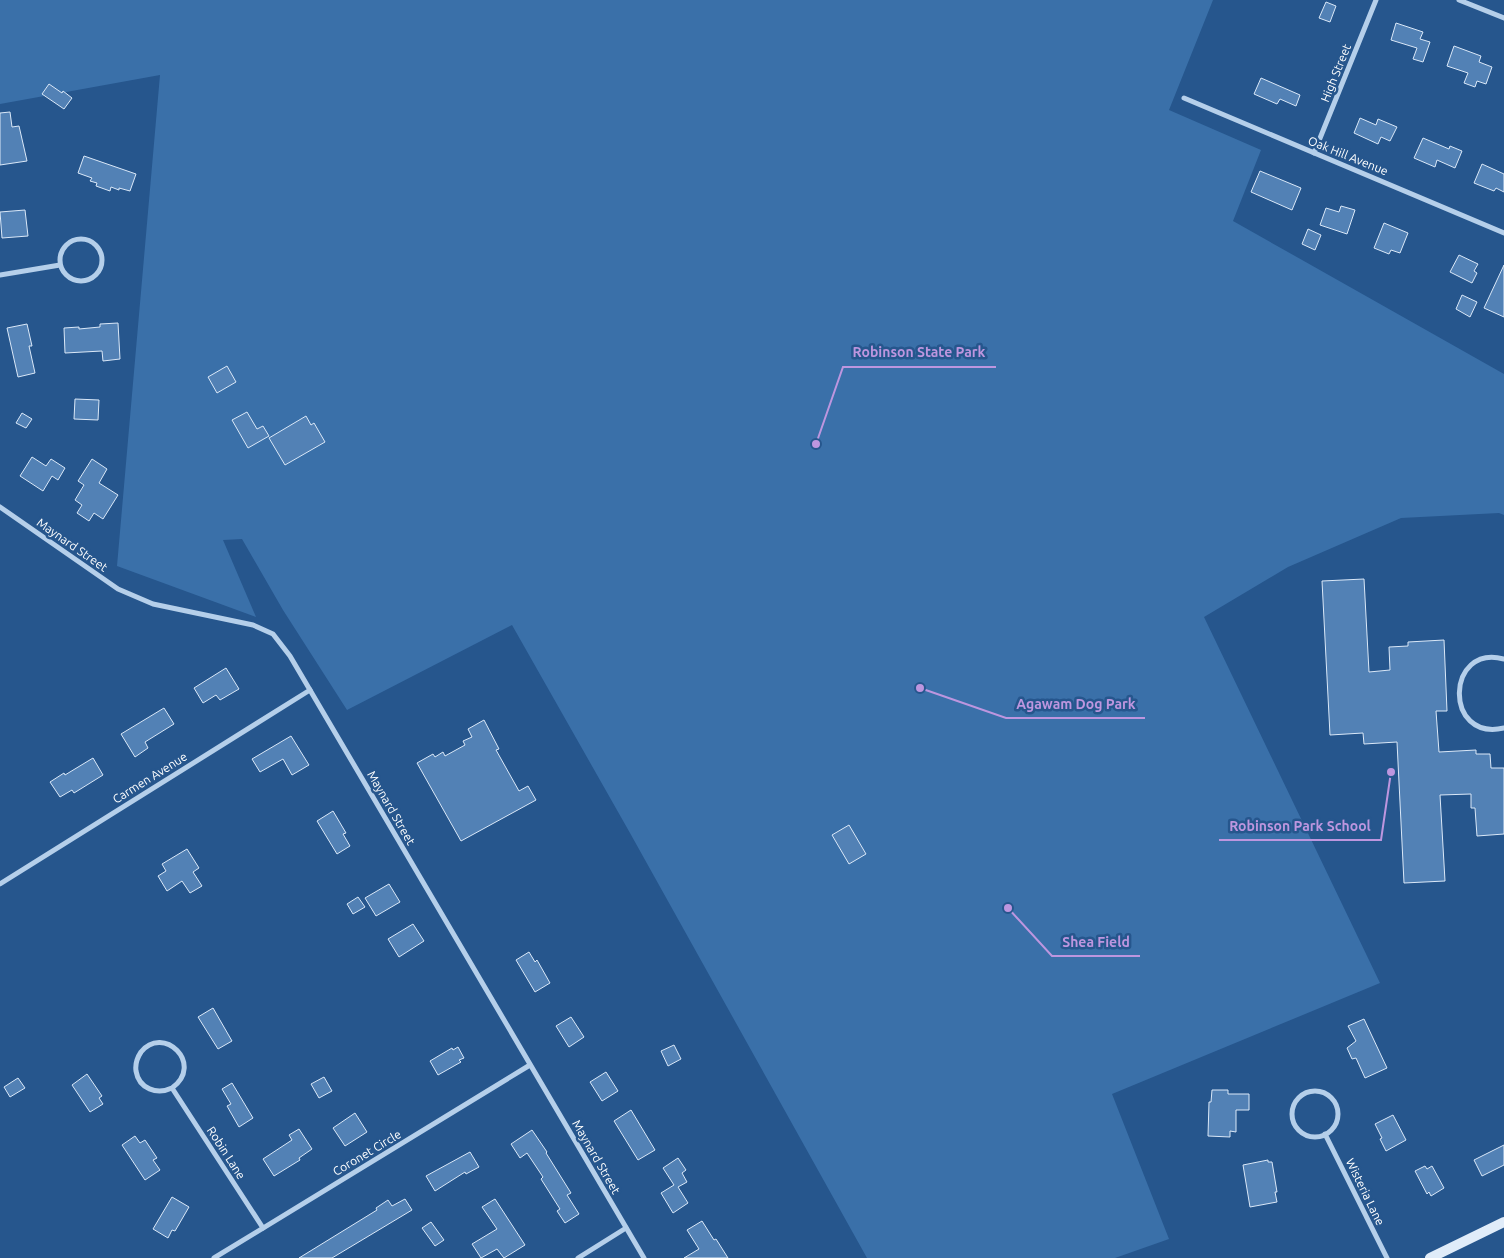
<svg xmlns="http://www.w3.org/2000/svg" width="1504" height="1258" viewBox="0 0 1504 1258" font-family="Ubuntu,sans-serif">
	<rect width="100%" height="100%" fill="#26568d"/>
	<polygon fill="#3a70a9" points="0,0 1213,0 1169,110 1261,150 1233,221 1504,374 1504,515 1499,513 1401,518 1288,567 1204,617 1380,983 1112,1094 1169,1239 1115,1258 867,1258 630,833 512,625 347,710 283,610 242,539 223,540 256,617 117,566 160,75 0,104"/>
	<g fill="#5281b5" stroke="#dae8f8">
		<polygon points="1326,2 1336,6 1330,22 1319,18"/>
		<polygon points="1396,23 1423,32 1420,39 1430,42 1423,62 1413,59 1417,48 1391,40"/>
		<polygon points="1454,46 1481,56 1479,62 1492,67 1486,84 1477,81 1475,87 1464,83 1468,73 1447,66"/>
		<polygon points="1261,78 1300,95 1296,106 1280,99 1277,104 1254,94"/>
		<polygon points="49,84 62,93 63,91 72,98 64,109 42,94"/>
		<polygon points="10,112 12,127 19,126 27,161 0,165 0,113"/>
		<polygon points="1360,118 1376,125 1378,119 1397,127 1390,141 1381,137 1378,144 1354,133"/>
		<polygon points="1423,138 1449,149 1450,146 1462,151 1455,168 1437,160 1435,167 1414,158"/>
		<polygon points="84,156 136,174 130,191 119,188 119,190 111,187 110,191 96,186 97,183 90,181 92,178 78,173"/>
		<polygon points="1482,164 1504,174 1504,192 1496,188 1494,191 1474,183"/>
		<polygon points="1260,171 1301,188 1292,210 1251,192"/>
		<polygon points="1341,206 1355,210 1347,234 1320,225 1326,208 1339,212"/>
		<polygon points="25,210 28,236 2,238 0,212"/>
		<polygon points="1384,223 1408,233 1400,253 1391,250 1389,254 1374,248"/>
		<polygon points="1308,229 1321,235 1315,250 1302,244"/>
		<polygon points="1459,255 1478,264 1474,271 1477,273 1472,283 1450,272"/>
		<polygon points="1504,265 1504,317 1484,308"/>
		<polygon points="1462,295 1477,302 1470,317 1456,309"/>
		<polygon points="118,323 120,359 103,361 102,351 65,353 64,328 79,327 79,329 100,327 100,324"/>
		<polygon points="27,324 32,346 29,346 35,373 18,377 7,328"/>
		<polygon points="227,366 236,382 217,393 208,377"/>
		<polygon points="75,399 99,400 98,420 74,419"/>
		<polygon points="247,412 257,429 263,426 269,436 248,448 232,420"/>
		<polygon points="22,413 32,419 26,428 16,423"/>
		<polygon points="306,416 311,425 314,423 325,442 285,465 269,438"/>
		<polygon points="32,457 46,466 51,459 65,468 58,480 52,476 43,491 20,476"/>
		<polygon points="92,459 107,469 99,483 118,495 103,519 94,513 89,521 77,513 82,505 75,500 84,485 78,481"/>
		<polygon points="1364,579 1369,672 1390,670 1389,647 1408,646 1408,642 1444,640 1447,711 1436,711 1439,752 1476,750 1476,754 1490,754 1491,768 1504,768 1504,834 1477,836 1475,808 1471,808 1471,794 1440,795 1445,881 1404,883 1397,742 1364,744 1363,733 1330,735 1322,581"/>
		<polygon points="226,668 239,689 220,700 216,695 203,703 194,688"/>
		<polygon points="164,708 174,724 145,742 148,748 135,757 121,734"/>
		<polygon points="484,720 499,749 496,750 519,791 528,786 536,800 461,841 417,763 433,754 435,757 443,752 445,756 465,745 463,741 472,737 468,729"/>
		<polygon points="291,736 309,765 292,775 283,759 260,772 252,759"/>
		<polygon points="93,758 103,775 74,793 72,790 60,797 50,782 64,773 65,775"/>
		<polygon points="333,811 346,833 343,834 350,846 337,854 317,821"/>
		<polygon points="849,825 866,854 849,864 832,835"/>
		<polygon points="187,849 199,868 193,872 202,886 190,893 182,881 167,891 158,876 166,871 162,864"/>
		<polygon points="389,884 400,902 376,916 365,898"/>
		<polygon points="358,897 365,907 353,914 347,904"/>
		<polygon points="413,924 424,941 399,957 388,939"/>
		<polygon points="529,952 535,962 537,960 550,983 535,992 516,960"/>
		<polygon points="213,1008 232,1041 218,1049 198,1017"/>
		<polygon points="571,1017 584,1037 569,1047 556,1026"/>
		<polygon points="1364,1019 1387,1068 1365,1078 1356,1058 1352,1059 1347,1048 1356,1041 1348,1026"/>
		<polygon points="674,1045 681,1059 668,1066 661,1051"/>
		<polygon points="458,1047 464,1058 459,1060 461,1062 438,1075 430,1061 452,1048 453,1050"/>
		<polygon points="606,1072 618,1091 602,1101 590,1082"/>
		<polygon points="87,1074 102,1096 99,1098 103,1104 90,1112 72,1085"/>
		<polygon points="324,1077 332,1091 319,1098 311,1084"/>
		<polygon points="18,1078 25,1088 10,1097 4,1087"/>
		<polygon points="232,1083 253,1118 239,1127 227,1106 231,1104 222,1089"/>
		<polygon points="1212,1090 1228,1090 1228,1094 1249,1094 1249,1110 1236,1110 1236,1132 1230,1131 1230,1137 1208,1136 1209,1102 1211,1102"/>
		<polygon points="631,1110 655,1150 638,1160 614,1121"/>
		<polygon points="355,1113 367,1132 345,1146 333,1128"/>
		<polygon points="1393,1115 1406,1140 1386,1151 1380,1139 1382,1138 1375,1124"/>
		<polygon points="299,1129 312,1149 299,1158 300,1160 274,1176 263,1159 292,1140 289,1135"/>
		<polygon points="532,1130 547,1152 546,1153 571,1193 567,1195 579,1214 565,1223 557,1211 560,1209 541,1179 543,1177 527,1153 520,1158 511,1144"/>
		<polygon points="135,1136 140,1143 145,1140 157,1158 153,1160 160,1170 145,1180 122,1145"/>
		<polygon points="1504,1145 1504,1165 1482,1176 1474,1160"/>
		<polygon points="470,1152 479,1167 466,1174 465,1172 435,1191 426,1176"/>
		<polygon points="678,1158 686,1170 682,1173 687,1182 678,1187 688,1203 673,1213 661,1193 674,1185 663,1168"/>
		<polygon points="1268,1160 1268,1162 1272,1162 1277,1192 1275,1192 1277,1202 1250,1207 1243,1165"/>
		<polygon points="1425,1166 1427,1169 1432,1166 1444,1188 1431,1196 1429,1192 1427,1194 1415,1171"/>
		<polygon points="172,1197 189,1207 175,1231 172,1230 168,1238 153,1229"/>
		<polygon points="405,1199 412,1210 332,1258 299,1258 377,1210 376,1208 388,1200 392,1206"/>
		<polygon points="495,1199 525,1245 504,1258 497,1249 481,1258 472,1244 497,1229 482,1207"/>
		<polygon points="702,1221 714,1240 716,1239 728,1258 684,1258 699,1249 687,1230"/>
		<polygon points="431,1222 444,1240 435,1246 422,1228"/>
	</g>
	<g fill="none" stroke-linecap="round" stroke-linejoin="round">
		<g stroke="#b5cfea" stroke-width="5">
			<polyline points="1459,0 1504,18"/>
			<polyline points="1184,98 1504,233"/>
			<polyline points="1314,153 1376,0"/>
			<circle cx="81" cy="260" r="21"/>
			<polyline points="0,275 60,265"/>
			<polyline points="0,507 118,589 153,604 253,625 273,634 290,656 644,1258"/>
			<path d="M1504,659C1446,643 1443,742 1504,728"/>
			<polyline points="0,884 310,690"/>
			<path d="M172,1088C157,1095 139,1089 136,1071C135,1064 137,1058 141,1052C163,1024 205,1064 172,1088L263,1228"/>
			<circle cx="1315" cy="1114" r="23"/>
			<polyline points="1325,1134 1387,1258"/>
			<polyline points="214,1258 530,1065"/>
			<polyline points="578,1258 626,1228"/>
		</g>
		<polyline stroke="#e0ecf9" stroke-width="10" points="1430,1258 1504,1222"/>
	</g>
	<g text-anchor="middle" stroke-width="5" stroke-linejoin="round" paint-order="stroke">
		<g font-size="12" fill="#fff" stroke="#26568d">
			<text transform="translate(1336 73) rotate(-68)" y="4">High Street</text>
			<text transform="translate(1348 156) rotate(22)" y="4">Oak Hill Avenue</text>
			<text transform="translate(72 545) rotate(35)" y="4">Maynard Street</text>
			<text transform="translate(150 778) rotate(-32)" y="4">Carmen Avenue</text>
			<text transform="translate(391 808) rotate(60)" y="4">Maynard Street</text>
			<text transform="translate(226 1153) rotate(57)" y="4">Robin Lane</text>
			<text transform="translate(367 1153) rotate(-31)" y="4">Coronet Circle</text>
			<text transform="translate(596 1157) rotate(60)" y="4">Maynard Street</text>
			<text transform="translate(1365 1192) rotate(64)" y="4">Wisteria Lane</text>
		</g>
	</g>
	<path fill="none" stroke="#bd96df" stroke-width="2" d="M816 444L843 367H996M920 688L1006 718H1145M1391 772L1381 840H1219M1008 908L1052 956H1140"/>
	<g fill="#bd96df" stroke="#26568d" stroke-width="2">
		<circle cx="816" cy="444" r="5"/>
		<circle cx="920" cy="688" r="5"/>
		<circle cx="1391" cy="772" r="5"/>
		<circle cx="1008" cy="908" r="5"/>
	</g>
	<g font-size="14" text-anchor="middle" font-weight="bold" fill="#bd96df" stroke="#26568d" stroke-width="5" stroke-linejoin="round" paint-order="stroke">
		<text x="919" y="357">Robinson State Park</text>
		<text x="1076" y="709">Agawam Dog Park</text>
		<text x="1300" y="831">Robinson Park School</text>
		<text x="1096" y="947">Shea Field</text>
	</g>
</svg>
